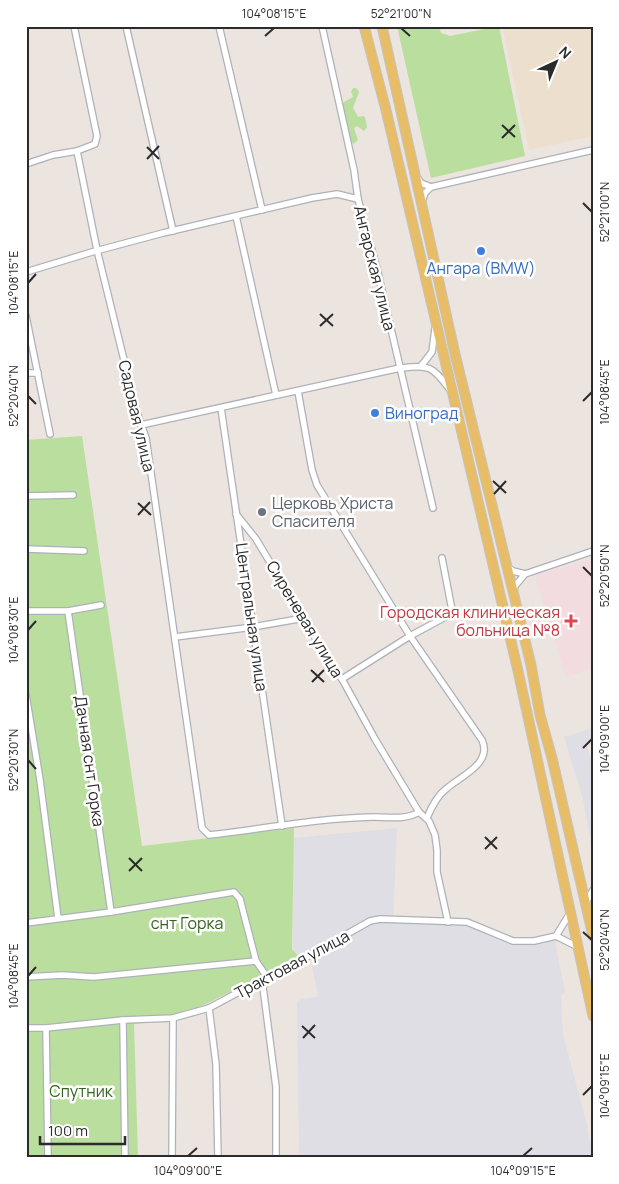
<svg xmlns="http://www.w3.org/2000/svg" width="619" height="1184" viewBox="0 0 619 1184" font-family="Manrope,sans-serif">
	<rect width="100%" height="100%" fill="#ece4de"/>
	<g fill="#dfdee5">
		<polygon points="593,728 593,739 586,743 593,767 593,856 583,799 564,737"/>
		<polygon points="397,828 393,920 467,922 513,941 554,937 565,992 561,996 563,1034 587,1125 593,1158 299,1158 297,1003 301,999 318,997 312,966 317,952 293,964 293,838"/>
	</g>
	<polygon fill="#ecdfce" points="502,26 593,26 593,136 529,150"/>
	<polygon fill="#f2dcdf" points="593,558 593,668 566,677 535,575 558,567 559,570"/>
	<g fill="#bade9e">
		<polygon points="397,26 439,26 441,33 450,36 499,26 525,156 431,178"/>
		<polygon points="353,88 356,88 359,92 353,108 358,117 363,116 365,117 367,127 364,131 357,126 354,128 358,140 353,144 348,136 342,105 344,102 353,97 351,92"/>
		<polygon points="82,436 142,846 294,828 292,949 299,957 176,1019 134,1024 138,1158 26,1158 26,440"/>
	</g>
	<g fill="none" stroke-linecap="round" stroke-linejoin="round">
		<g stroke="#aeb1ba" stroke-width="8">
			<g id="minor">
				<path d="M74,26L97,136L95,144L77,151L97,250L137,413L146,438L202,828L209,835C264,829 318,818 373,817C388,817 407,820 419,812L375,739L342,679L334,669L256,539L236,514"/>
				<polyline points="126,26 173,231"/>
				<polyline points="219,26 262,210"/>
				<polyline points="322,26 354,170 358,199 377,269 433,508"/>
				<polyline points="26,164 53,155 77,151"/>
				<polyline points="417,177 421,183 431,187"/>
				<polyline points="431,187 593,150"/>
				<polyline points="422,202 425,193 431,187"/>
				<polyline points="236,216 276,395"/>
				<polyline points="26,272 92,252 163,233 312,198 337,194 358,199"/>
				<polyline points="26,316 50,434"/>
				<polyline points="421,366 432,352 435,329"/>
				<polyline points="26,373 38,373"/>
				<polyline points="298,391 312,470 317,485 410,636 342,679"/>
				<polyline points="221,408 282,826"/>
				<path d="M141,425L400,368C429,365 432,365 450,390"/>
				<polyline points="26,496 73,495"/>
				<polyline points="26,549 84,551"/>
				<polyline points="508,567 513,571 525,574 593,551"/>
				<polyline points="514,591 515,586 525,574"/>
				<polyline points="26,611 68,611 101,605"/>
				<polyline points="68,611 111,912"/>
				<polyline points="175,637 253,627 304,618"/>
				<polyline points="26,695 40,780 58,918"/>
				<polyline points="419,812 429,821 435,835 437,850 437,872 448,922"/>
				<path d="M427,818C431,808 437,796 446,789C459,777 493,764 482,740L410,636L449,615L452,610L442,558"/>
				<polyline points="586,902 593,890"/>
				<polyline points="26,923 111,912 234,892 240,899 256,961 267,977"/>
				<polyline points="556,936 570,913"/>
				<polyline points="556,936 578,947"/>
				<polyline points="26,977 62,975 94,977 256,961"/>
				<polyline points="267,977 263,987 276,1087 276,1158"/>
				<polyline points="209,1008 216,1064 218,1158"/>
				<polyline points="123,1020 125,1158"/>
				<polyline points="26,1028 46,1028 123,1020 173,1018 209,1008 267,977 303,959 370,921 380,919 467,922 513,941 534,941 556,936"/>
				<polyline points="46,1028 48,1158"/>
				<polyline points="172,1158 173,1018"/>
			</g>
		</g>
		<g stroke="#c4c4c4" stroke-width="11">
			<g id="primary">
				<polyline points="364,26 386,110 518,671 593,1016"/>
				<polyline points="382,26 455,354 531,665 540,715 552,758 593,936"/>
			</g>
		</g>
		<use href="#minor" stroke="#fff" stroke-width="5.5"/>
		<use href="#primary" stroke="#e7bd68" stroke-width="9"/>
	</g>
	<path fill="none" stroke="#2b2b2b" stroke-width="2" d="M401,28L410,36M265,36L274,28M502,125L515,137M502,138L515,125M147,147L159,159M147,159L159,146M583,203L592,212M28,283L36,274M320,314L333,326M320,326L333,314M28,396L36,404M583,401L592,392M493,481L506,493M494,494L506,481M138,503L151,515M138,515L150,502M583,567L592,576M28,630L36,621M311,670L324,682M312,682L324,670M583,748L592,739M28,760L36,769M485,837L497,849M485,849L497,837M129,858L142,871M129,871L142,858M583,932L592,940M28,976L36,967M302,1026L315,1038M303,1038L315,1025M583,1095L592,1086M188,1156L197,1148M523,1156L532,1148"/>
	<g fill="#3f7fe0" stroke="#fff" stroke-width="2">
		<circle cx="481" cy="251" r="5"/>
		<circle cx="375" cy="413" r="5"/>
	</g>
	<circle fill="#6b7280" stroke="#fff" stroke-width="2" cx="262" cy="512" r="5"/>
	<path fill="#e0444e" stroke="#fff" stroke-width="2" d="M568.5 613.5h5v5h5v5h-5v5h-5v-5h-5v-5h5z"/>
	<g text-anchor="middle" stroke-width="5" stroke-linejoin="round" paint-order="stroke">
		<g font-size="16" fill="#2b2b2b" stroke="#fff">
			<text transform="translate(375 268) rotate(76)" y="6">Ангарская улица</text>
			<text transform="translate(137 416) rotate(77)" y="6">Садовая улица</text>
			<text transform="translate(252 617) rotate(82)" y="6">Центральная улица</text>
			<text transform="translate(305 619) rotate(59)" y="6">Сиреневая улица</text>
			<text transform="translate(90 761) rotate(82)" y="6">Дачная снт Горка</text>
			<text transform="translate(292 964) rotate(-28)" y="6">Трактовая улица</text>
		</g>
		<g font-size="16" fill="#366cbe" stroke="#fff">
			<text x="481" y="274">Ангара (BMW)</text>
			<text x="385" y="419" text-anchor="start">Виноград</text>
		</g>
		<g font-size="16" fill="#5b616d" stroke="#fff" text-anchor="start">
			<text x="272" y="509">Церковь Христа<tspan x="272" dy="18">Спасителя</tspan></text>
		</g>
		<g font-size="16" fill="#be3a42" stroke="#fff" text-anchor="end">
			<text x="560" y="618">Городская клиническая<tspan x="560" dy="18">больница №8</tspan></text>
		</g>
		<g font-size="16" fill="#34631f" stroke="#fff">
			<text x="187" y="929">снт Горка</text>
			<text x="81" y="1097">Спутник</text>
		</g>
	</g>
	<rect width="619" height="1184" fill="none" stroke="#ffffff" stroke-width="55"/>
	<g transform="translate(556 62) rotate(44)" stroke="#ffffff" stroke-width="4" paint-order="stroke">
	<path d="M0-4L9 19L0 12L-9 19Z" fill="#2b2b2b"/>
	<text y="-8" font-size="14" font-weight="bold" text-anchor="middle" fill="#2b2b2b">N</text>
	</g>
	<path d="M40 1136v8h85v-8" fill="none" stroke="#2b2b2b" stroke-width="2.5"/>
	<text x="48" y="1136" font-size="15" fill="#2b2b2b" stroke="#ffffff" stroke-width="4" paint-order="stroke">100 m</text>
	<rect x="28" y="28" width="564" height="1128" fill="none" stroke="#2b2b2b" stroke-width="2"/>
	<g font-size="12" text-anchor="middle" fill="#2b2b2b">
		<text x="274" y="18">104°08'15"E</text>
		<text x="401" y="18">52°21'00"N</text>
		<text transform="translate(605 212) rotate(-90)" y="4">52°21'00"N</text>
		<text transform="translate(14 283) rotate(-90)" y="4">104°08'15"E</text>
		<text transform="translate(605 392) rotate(-90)" y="4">104°08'45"E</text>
		<text transform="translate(14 396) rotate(-90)" y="4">52°20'40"N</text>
		<text transform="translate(605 576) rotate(-90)" y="4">52°20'50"N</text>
		<text transform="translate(14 630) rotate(-90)" y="4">104°08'30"E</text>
		<text transform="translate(605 739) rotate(-90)" y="4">104°09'00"E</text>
		<text transform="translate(14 760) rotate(-90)" y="4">52°20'30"N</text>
		<text transform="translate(605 940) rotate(-90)" y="4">52°20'40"N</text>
		<text transform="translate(14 976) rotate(-90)" y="4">104°08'45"E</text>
		<text transform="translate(605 1086) rotate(-90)" y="4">104°09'15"E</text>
		<text x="188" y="1175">104°09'00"E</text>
		<text x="523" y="1175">104°09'15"E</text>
	</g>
</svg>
